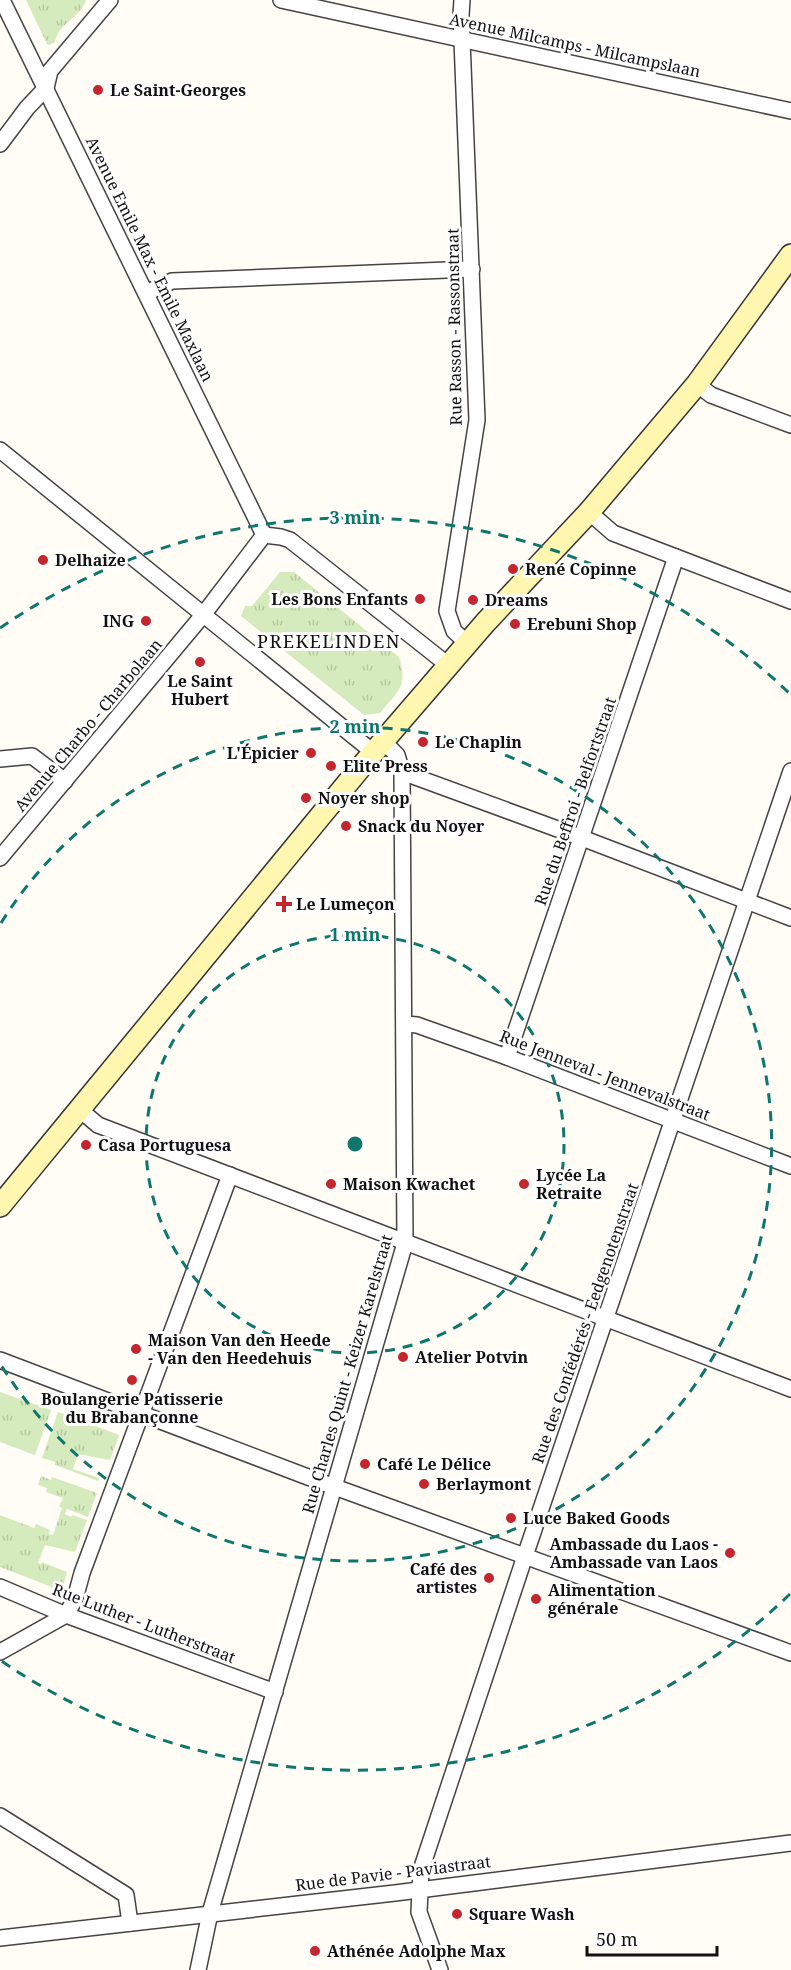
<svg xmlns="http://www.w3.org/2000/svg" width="791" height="1970" viewBox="0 0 791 1970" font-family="'Noto Serif',serif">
	<defs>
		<pattern id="grass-tufts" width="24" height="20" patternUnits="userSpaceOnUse" patternTransform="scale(1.5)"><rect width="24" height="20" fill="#d5ebbd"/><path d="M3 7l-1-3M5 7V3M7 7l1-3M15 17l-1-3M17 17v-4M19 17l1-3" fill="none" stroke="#b6c8a1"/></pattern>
	</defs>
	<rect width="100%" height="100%" fill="#fffdf5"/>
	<g fill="url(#grass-tufts)">
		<path d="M26,0H86C80,19 58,23 55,42L50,45L47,44Z"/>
		<path d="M280,572H294L399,657C408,687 399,690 380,713L364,715L241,616L245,606H252Z"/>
		<polygon points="0,1392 51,1410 35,1455 0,1442"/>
		<polygon points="58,1412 119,1435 110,1460 78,1454 73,1469 99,1478 98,1481 55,1465 55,1462 42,1458"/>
		<polygon points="41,1476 51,1480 52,1477 97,1493 88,1517 67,1509 65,1514 71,1517 72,1515 87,1520 75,1552 45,1545 38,1563 41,1564 42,1562 67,1572 62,1591 0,1567 0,1515 34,1528 36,1524 50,1530 49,1534 53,1535 62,1508 59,1506 63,1498 46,1492 47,1488 38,1485"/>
	</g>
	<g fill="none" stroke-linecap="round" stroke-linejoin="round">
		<g stroke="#444" stroke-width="18">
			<g id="street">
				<polyline points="2,0 264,535"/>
				<polyline points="281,0 791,111"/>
				<polyline points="462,0 461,15 477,420 447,611 454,631 467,643"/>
				<polyline points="0,144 27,108 46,88 50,71 110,0"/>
				<polyline points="146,293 172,281 472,269"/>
				<polyline points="697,384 711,395 791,425"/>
				<polyline points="0,450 373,752"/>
				<polyline points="589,512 613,533 791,601"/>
				<polyline points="264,535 281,537 290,540 448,665"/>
				<polyline points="0,759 32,756 65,781"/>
				<polyline points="402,772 582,838 791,918"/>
				<polyline points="0,858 203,615 264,535"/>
				<polyline points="405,1024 417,1025 507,1057 791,1166"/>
				<polyline points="507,1057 676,557"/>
				<polyline points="79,1109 98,1125 791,1389"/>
				<polyline points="0,1360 321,1482 791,1653"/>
				<polyline points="0,1587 66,1615 275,1692"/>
				<polyline points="0,1652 66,1615 75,1599 82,1573 230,1175"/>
				<polyline points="0,1816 126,1895 130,1923"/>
				<polyline points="0,1938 395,1893 791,1843"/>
				<polyline points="198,1970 210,1913 405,1243 402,772 397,755 383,741"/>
				<polyline points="440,1970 419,1912 421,1870 525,1556 791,771"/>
			</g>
		</g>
		<g stroke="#333" stroke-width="24">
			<polyline id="secondary" points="0,1206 360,768 485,623 589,512 697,384 791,255"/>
		</g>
		<use href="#street" stroke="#fff" stroke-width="15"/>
		<use href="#secondary" stroke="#fff6b0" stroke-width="21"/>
	</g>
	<g fill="none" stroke="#0f766e" stroke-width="3" stroke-dasharray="10 8">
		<circle cx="355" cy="1144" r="209"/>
		<path d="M1 923A417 417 0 1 1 1 1365"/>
		<path d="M790 1594A626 626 0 0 1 0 1660M0 628A626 626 0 0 1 790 694"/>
	</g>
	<g fill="#c4262e" stroke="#fff" stroke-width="2">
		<circle cx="98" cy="90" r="6"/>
		<circle cx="43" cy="560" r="6"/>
		<circle cx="513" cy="569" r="6"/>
		<circle cx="420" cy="599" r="6"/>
		<circle cx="473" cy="600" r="6"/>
		<circle cx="146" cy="621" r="6"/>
		<circle cx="515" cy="624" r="6"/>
		<circle cx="200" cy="662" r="6"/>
		<circle cx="423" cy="742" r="6"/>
		<circle cx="311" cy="753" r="6"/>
		<circle cx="331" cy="766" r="6"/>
		<circle cx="306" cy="798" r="6"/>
		<circle cx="346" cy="826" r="6"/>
		<path d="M281 895h6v6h6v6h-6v6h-6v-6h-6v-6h6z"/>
		<circle cx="86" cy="1145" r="6"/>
		<circle cx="331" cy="1184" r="6"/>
		<circle cx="524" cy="1184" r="6"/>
		<circle cx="136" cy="1349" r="6"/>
		<circle cx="403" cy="1357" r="6"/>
		<circle cx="132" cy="1380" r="6"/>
		<circle cx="365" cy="1464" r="6"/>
		<circle cx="424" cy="1484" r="6"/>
		<circle cx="511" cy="1518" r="6"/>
		<circle cx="730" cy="1553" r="6"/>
		<circle cx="489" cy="1578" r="6"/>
		<circle cx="536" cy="1599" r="6"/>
		<circle cx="457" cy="1914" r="6"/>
		<circle cx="315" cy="1951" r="6"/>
	</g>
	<g text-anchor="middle" stroke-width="6" stroke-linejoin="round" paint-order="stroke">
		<g font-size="16" fill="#111" stroke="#fff">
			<text transform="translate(575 45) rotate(12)" y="6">Avenue Milcamps - Milcampslaan</text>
			<text transform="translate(150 259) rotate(64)" y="6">Avenue Emile Max - Emile Maxlaan</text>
			<text transform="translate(454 327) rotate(-91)" y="6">Rue Rasson - Rassonstraat</text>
			<text transform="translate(88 725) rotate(-50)" y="6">Avenue Charbo - Charbolaan</text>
			<text transform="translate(575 801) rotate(-71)" y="6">Rue du Beffroi - Belfortstraat</text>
			<text transform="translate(605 1075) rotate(21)" y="6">Rue Jenneval - Jennevalstraat</text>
			<text transform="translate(585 1323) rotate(-71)" y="6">Rue des Confédérés - Eedgenotenstraat</text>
			<text transform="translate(347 1374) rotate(-74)" y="6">Rue Charles Quint - Keizer Karelstraat</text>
			<text transform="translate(144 1623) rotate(21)" y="6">Rue Luther - Lutherstraat</text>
			<text transform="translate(393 1873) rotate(-7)" y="6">Rue de Pavie - Paviastraat</text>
		</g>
		<g font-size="16" font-weight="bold" fill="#111" stroke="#fff" text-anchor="start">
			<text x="110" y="96">Le Saint-Georges</text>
			<text x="55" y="566">Delhaize</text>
			<text x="525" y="575">René Copinne</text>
			<text x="408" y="605" text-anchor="end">Les Bons Enfants</text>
			<text x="485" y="606">Dreams</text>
			<text x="134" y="627" text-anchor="end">ING</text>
			<text x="527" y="630">Erebuni Shop</text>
			<text x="200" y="687" text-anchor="middle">Le Saint<tspan x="200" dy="18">Hubert</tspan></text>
			<text x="435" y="748">Le Chaplin</text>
			<text x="299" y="759" text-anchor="end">L'Épicier</text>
			<text x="343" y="772">Elite Press</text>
			<text x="318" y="804">Noyer shop</text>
			<text x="358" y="832">Snack du Noyer</text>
			<text x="296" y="910">Le Lumeçon</text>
			<text x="98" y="1151">Casa Portuguesa</text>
			<text x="536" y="1181">Lycée La<tspan x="536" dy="18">Retraite</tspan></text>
			<text x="343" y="1190">Maison Kwachet</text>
			<text x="148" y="1346">Maison Van den Heede<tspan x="148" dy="18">- Van den Heedehuis</tspan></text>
			<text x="415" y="1363">Atelier Potvin</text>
			<text x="132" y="1405" text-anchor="middle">Boulangerie Patisserie<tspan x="132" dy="18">du Brabançonne</tspan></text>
			<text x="377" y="1470">Café Le Délice</text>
			<text x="436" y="1490">Berlaymont</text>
			<text x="523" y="1524">Luce Baked Goods</text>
			<text x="718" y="1550" text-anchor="end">Ambassade du Laos -<tspan x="718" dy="18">Ambassade van Laos</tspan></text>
			<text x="477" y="1575" text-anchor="end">Café des<tspan x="477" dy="18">artistes</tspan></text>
			<text x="548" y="1596">Alimentation<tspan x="548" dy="18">générale</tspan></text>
			<text x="469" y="1920">Square Wash</text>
			<text x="327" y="1957">Athénée Adolphe Max</text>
		</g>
		<g font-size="18" letter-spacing="1.5" fill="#111" stroke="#fff">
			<text x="329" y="648">PREKELINDEN</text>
		</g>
	</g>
	<circle cx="355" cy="1144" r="9" fill="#0f766e" stroke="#fff" stroke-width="3"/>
	<g font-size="18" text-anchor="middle" font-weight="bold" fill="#0f766e" stroke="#fff" stroke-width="6" stroke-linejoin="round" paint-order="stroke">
		<text x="355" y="524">3 min</text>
		<text x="355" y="733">2 min</text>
		<text x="355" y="941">1 min</text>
	</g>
	<path d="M587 1946v9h130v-9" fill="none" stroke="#111111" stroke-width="3"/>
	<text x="596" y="1946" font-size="18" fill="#111111" stroke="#ffffff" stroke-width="4.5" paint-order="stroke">50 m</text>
</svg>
